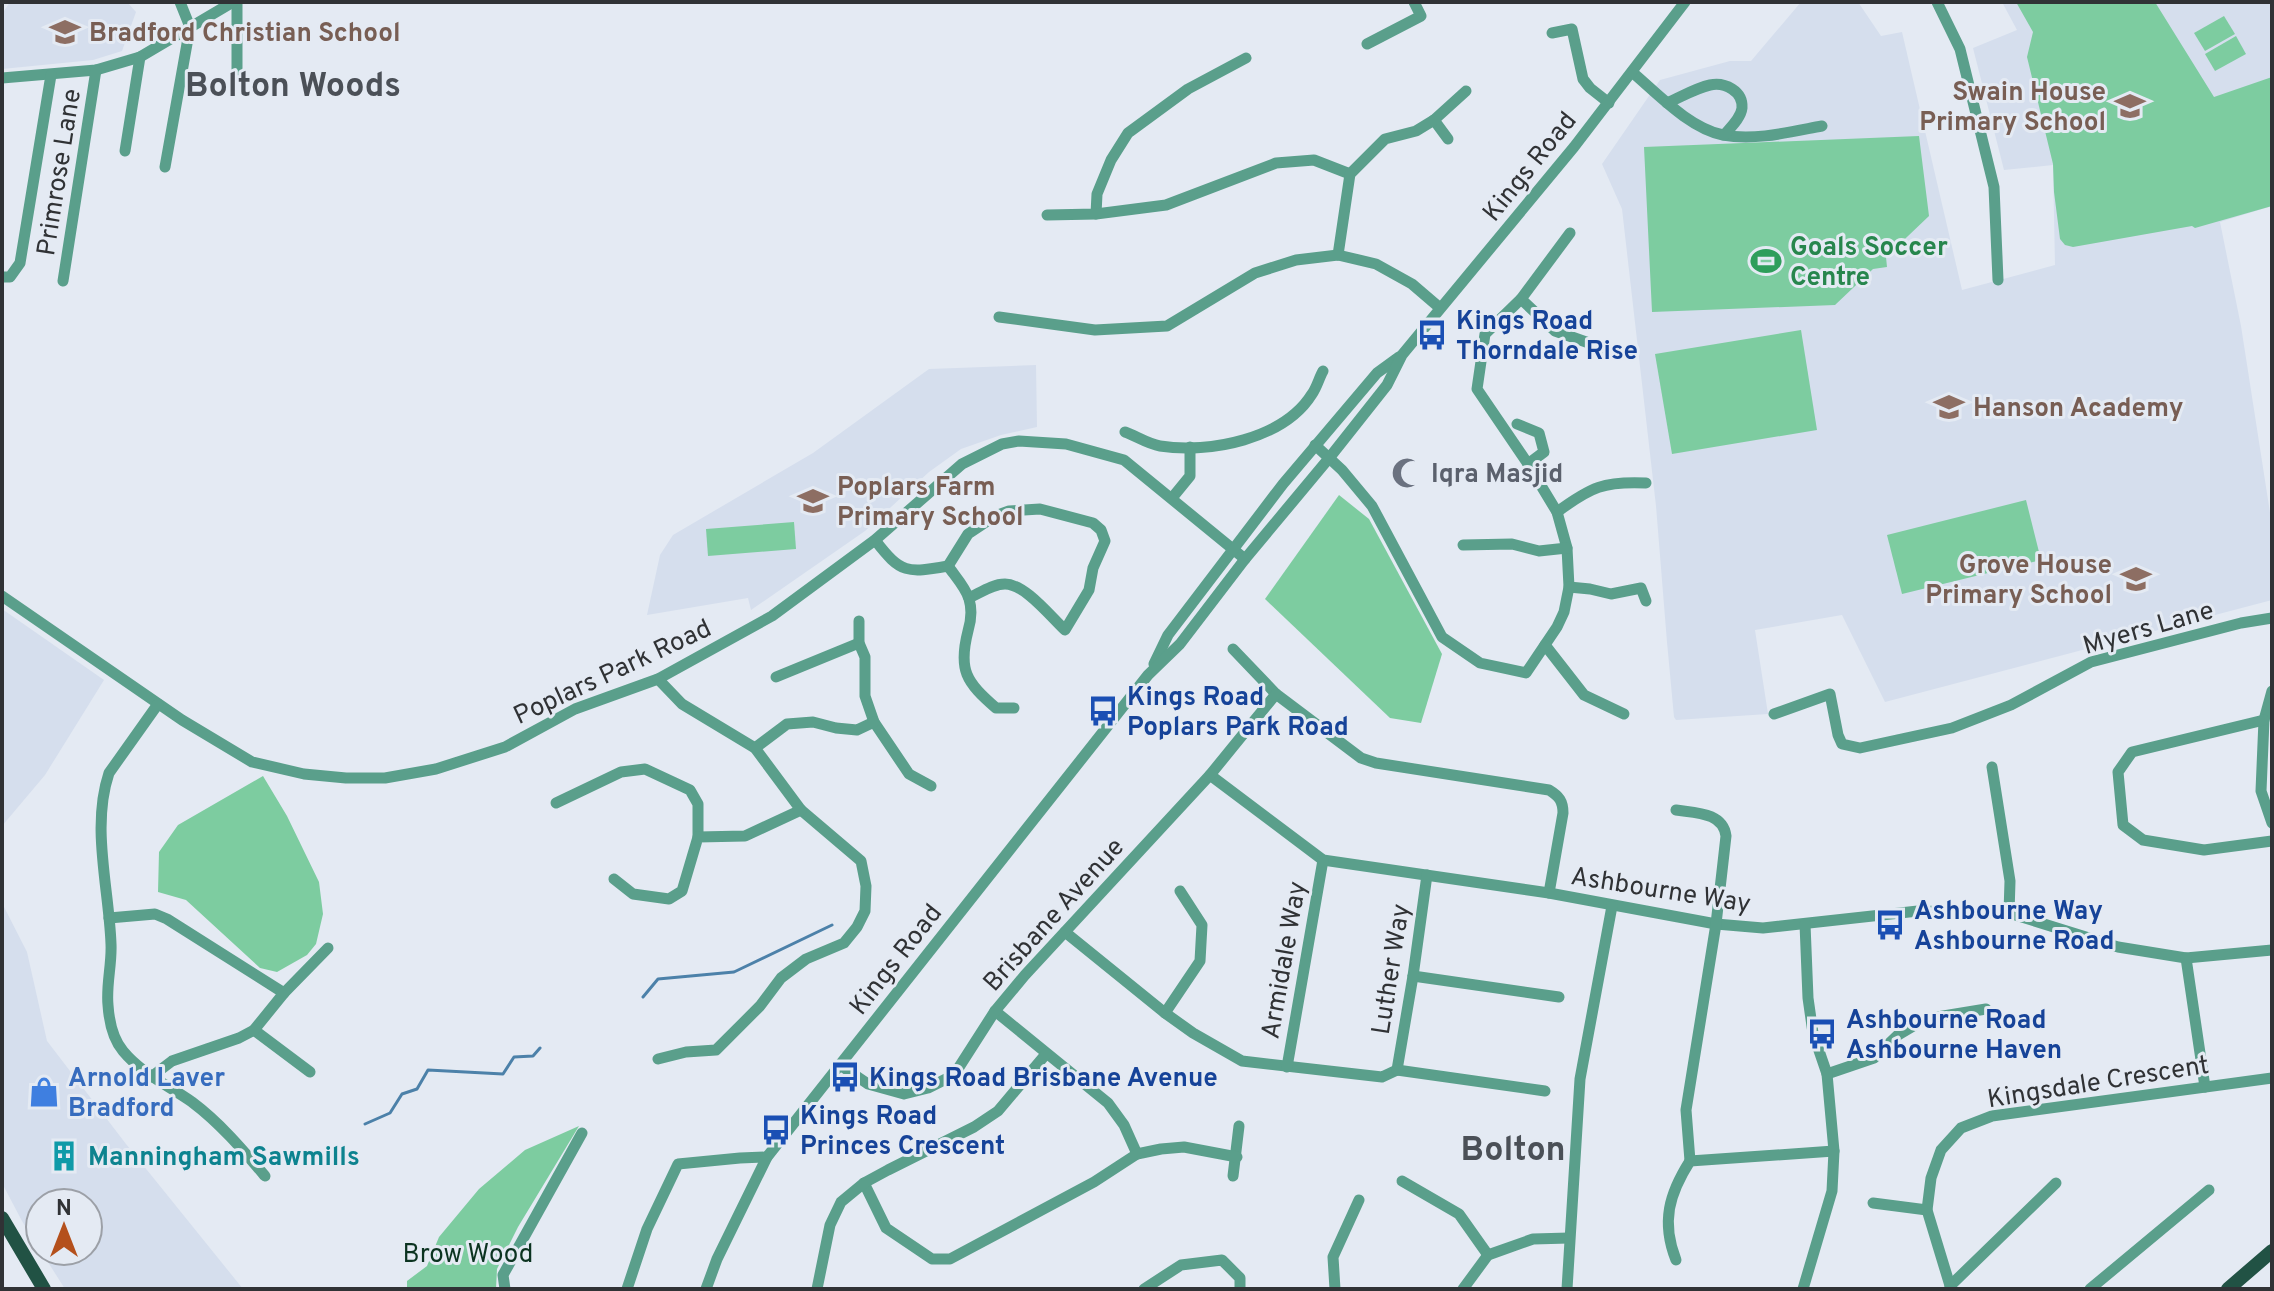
<svg xmlns="http://www.w3.org/2000/svg" width="2274" height="1291" viewBox="0 0 2274 1291" font-family="Overpass,sans-serif">
	<rect width="100%" height="100%" fill="#e4eaf3"/>
	<g fill="#d5deed">
		<polygon points="10,2 127,2 136,12 122,51 93,60 2,69 2,14"/>
		<polygon points="1801,2 1858,2 1881,36 1902,32 1962,290 2055,265 2053,165 2004,170 1973,48 2017,30 2002,2 2272,2 2272,206 2220,222 2241,326 2271,519 2272,600 1885,702 1842,615 1755,630 1768,714 1676,720 1674,717 1667,642 1656,506 1622,209 1602,164 1660,80 1730,61 1751,61"/>
		<polygon points="1036,365 1037,427 1001,435 961,449 929,472 865,531 751,610 748,598 647,615 660,555 673,535 813,453 929,369"/>
		<polygon points="2,609 104,680 45,775 2,826"/>
		<polygon points="2,903 27,952 47,1041 126,1144 243,1289 65,1289 41,1251 88,1251 88,1203 40,1203 40,1250 22,1221 2,1183"/>
	</g>
	<g fill="#7dcca0">
		<polygon points="2016,2 2155,2 2214,97 2272,77 2272,206 2195,228 2192,226 2073,247 2065,245 2060,239 2054,192 2053,164 2027,57 2033,32"/>
		<polygon points="2224,16 2235,34 2205,51 2194,33"/>
		<polygon points="2236,36 2246,54 2215,71 2205,54"/>
		<polygon points="1919,136 1929,216 1886,257 1887,267 1873,269 1835,305 1652,312 1644,147"/>
		<polygon points="1801,330 1817,430 1672,454 1655,354"/>
		<polygon points="1339,495 1369,519 1442,654 1421,723 1390,718 1265,599"/>
		<polygon points="2026,500 2041,560 1902,594 1887,535"/>
		<polygon points="794,522 796,549 708,556 706,529"/>
		<polygon points="263,776 287,816 319,882 323,914 316,944 307,955 277,972 260,968 186,900 158,892 159,852 178,825"/>
		<polygon points="579,1126 518,1227 497,1269 496,1289 407,1289 407,1281 427,1266 439,1237 479,1189 525,1150"/>
	</g>
	<g fill="none" stroke-linecap="round" stroke-linejoin="round">
		<g stroke="#4c81a9" stroke-width="3">
			<polyline points="643,997 658,979 734,972 832,925"/>
			<polyline points="365,1124 390,1113 402,1094 417,1089 428,1070 503,1074 514,1057 533,1056 540,1048"/>
		</g>
		<g stroke="#5a9f8b" stroke-width="11">
			<polyline points="237,2 237,78"/>
			<polyline points="1937,2 1960,49 1994,187 1998,280"/>
			<polyline points="1552,33 1572,29 1583,79 1590,88 1609,103"/>
			<polyline points="1367,44 1421,16 1414,2"/>
			<path d="M1632,72C1658,94 1689,128 1723,135C1755,141 1790,132 1822,126"/>
			<polyline points="2,78 96,70 140,57 233,2"/>
			<path d="M1667,103C1681,97 1696,88 1710,85C1725,82 1743,91 1742,108C1741,118 1730,128 1724,135"/>
			<polyline points="1434,120 1448,139"/>
			<polyline points="125,151 140,57"/>
			<polyline points="165,167 190,27 180,2"/>
			<polyline points="1096,214 1097,194 1111,160 1128,133 1188,89 1246,58"/>
			<polyline points="1047,215 1096,214 1166,205 1276,163 1314,160 1350,174"/>
			<polyline points="1338,255 1350,174 1385,139 1416,131 1434,120 1466,91"/>
			<polyline points="2,277 10,277 20,263 51,75"/>
			<polyline points="63,281 96,70"/>
			<polyline points="1521,299 1555,331 1603,348"/>
			<polyline points="999,317 1095,330 1167,326 1255,273 1296,260 1338,255 1376,264 1412,284 1440,308"/>
			<polyline points="1517,424 1539,433 1544,452 1528,464"/>
			<path d="M1125,432C1136,436 1148,444 1160,446C1209,454 1284,439 1312,394C1317,387 1319,378 1323,371"/>
			<polyline points="1315,445 1342,470 1372,506 1442,637 1480,663 1526,673 1557,627 1564,612 1569,587 1567,548 1557,512 1528,464 1477,389 1485,334 1521,299 1570,233"/>
			<polyline points="1172,498 1190,476 1190,447"/>
			<path d="M1557,512C1591,487 1604,481 1646,483"/>
			<path d="M875,540C901,574 907,573 948,566C955,576 966,588 969,599C972,609 971,621 968,631C958,670 966,682 996,708H1014"/>
			<polyline points="1463,545 1512,544 1539,551 1567,548"/>
			<path d="M948,566L968,534L995,516L1009,511L1040,509L1093,523L1101,530L1105,541L1093,568L1089,590L1065,630C1050,616 1025,584 1005,584C992,584 980,593 969,598"/>
			<polyline points="1569,587 1590,589 1611,594 1641,588 1646,601"/>
			<polyline points="2,596 182,720 252,762 304,774 346,778 385,778 436,769 505,747 575,709 658,679 772,616 875,540 962,464 1002,444 1019,441 1066,444 1124,460 1245,559"/>
			<polyline points="859,621 859,643 865,657 865,696 874,722 909,774 931,786"/>
			<polyline points="1545,645 1584,695 1624,714"/>
			<path d="M1233,649L1276,694L1361,758L1376,763L1549,790C1559,796 1563,801 1563,813L1549,893"/>
			<polyline points="1154,664 1168,635 1283,484 1377,373 1399,357"/>
			<polyline points="776,677 859,643"/>
			<polyline points="658,679 682,704 755,748 801,810 861,861 866,886 865,911 857,927 844,943 806,959 781,978 760,1006 716,1050 686,1052 658,1059"/>
			<polyline points="2272,691 2264,720 2261,791 2272,823"/>
			<path d="M158,704L109,773C91,827 109,888 111,944C112,964 106,985 108,1005C109,1020 113,1039 123,1051C142,1074 168,1085 192,1102C220,1123 242,1149 265,1176"/>
			<polyline points="1774,714 1830,694 1838,735 1842,744 1860,748 1952,728 2011,705 2091,662 2241,623 2272,618"/>
			<polyline points="2264,720 2132,752 2118,772 2123,825 2143,840 2204,850 2272,841"/>
			<polyline points="755,748 787,724 813,722 836,728 857,730 874,722"/>
			<polyline points="1992,767 2010,881 2009,913"/>
			<polyline points="1210,775 1323,860 1549,893 1716,924 1763,928 1918,911 2009,913 2118,947 2186,958 2272,950"/>
			<polyline points="556,803 621,772 645,769 690,790 698,804 698,837"/>
			<path d="M1676,810C1695,813 1723,812 1726,836L1716,924L1686,1110L1690,1161L1834,1151"/>
			<polyline points="614,879 633,894 669,899 682,891 698,837 745,836 801,810"/>
			<polyline points="109,918 155,914 167,919 284,993"/>
			<polyline points="1065,932 1165,1013 1193,1033 1242,1061 1382,1077 1397,1070"/>
			<polyline points="2186,958 2205,1087"/>
			<polyline points="1413,976 1559,997"/>
			<polyline points="995,1011 1108,1103 1124,1125 1137,1154"/>
			<polyline points="1165,1013 1200,961 1202,925 1180,891"/>
			<polyline points="254,1030 310,1072"/>
			<polyline points="840,1065 868,1084 904,1094 928,1088 954,1075 995,1011 1025,975 1210,775 1276,694"/>
			<polyline points="1287,1067 1323,860"/>
			<polyline points="1397,1070 1413,976 1427,875"/>
			<polyline points="1397,1070 1545,1091"/>
			<polyline points="1827,1074 1874,1058 1898,1035 1925,1019 1986,1009"/>
			<polyline points="151,1077 172,1061 239,1038 254,1030 284,993 328,948"/>
			<polyline points="1233,1176 1239,1126"/>
			<polyline points="1402,1181 1459,1214 1488,1255"/>
			<polyline points="864,1183 886,1228 932,1259 950,1259 1094,1182 1137,1154 1161,1149 1184,1147 1237,1157"/>
			<polyline points="1873,1203 1927,1210"/>
			<path d="M1676,1260C1661,1222 1669,1194 1690,1161"/>
			<polyline points="1950,1286 2056,1183"/>
			<polyline points="505,1289 503,1275 582,1133"/>
			<polyline points="627,1289 647,1229 678,1164 740,1158 767,1157"/>
			<polyline points="706,1289 717,1259 767,1157 1148,675 1180,644 1245,559 1330,457 1387,385 1402,355 1574,147 1685,2"/>
			<polyline points="817,1289 830,1225 841,1202 864,1183 888,1170 974,1127 998,1111 1046,1054"/>
			<polyline points="1144,1289 1181,1265 1222,1260 1240,1278 1240,1289"/>
			<polyline points="1335,1289 1333,1257 1359,1200"/>
			<polyline points="1463,1289 1488,1255 1533,1239 1569,1238"/>
			<polyline points="1567,1289 1580,1079 1612,906"/>
			<polyline points="1803,1289 1832,1191 1834,1151 1827,1074 1813,1033 1808,998 1805,924"/>
			<polyline points="1951,1289 1927,1210 1931,1178 1941,1150 1961,1128 1992,1116 2272,1078"/>
			<polyline points="2090,1289 2209,1190"/>
		</g>
		<g stroke="#215244" stroke-width="14">
			<polyline points="2,1218 44,1289"/>
			<polyline points="2228,1289 2272,1251"/>
		</g>
	</g>
	<defs>
		<g id="school-bare" transform="scale(2.4)"><path d="M0-5L7-2L0 1L-7-2ZM-4 1L0 2.5L4 1V4Q0 6-4 4Z" fill="#8d6e63" stroke="#e4eaf3" stroke-width="2.5" paint-order="stroke"/></g>
		<g id="stadium-bare" transform="scale(2.4)"><path d="M0-5a6.5 5 0 1 0 0 10a6.5 5 0 1 0 0-10ZM-3.5-1.8h7v3.6h-7Z" fill="#2e9e5b" stroke="#e4eaf3" stroke-width="2.5" paint-order="stroke"/></g>
		<g id="bus-bare" transform="scale(2.4)"><path d="M-5-6H5V4H4V6H2V4H-2V6H-4V4H-5ZM-3.5-4V0h7V-4ZM-3.5 1.2v1.5H-2V1.2ZM2 1.2v1.5H3.5V1.2Z" fill="#1a4fb4" stroke="#e4eaf3" stroke-width="2.5" paint-order="stroke"/></g>
		<g id="mosque-bare" transform="scale(2.4)"><path d="M3.5-4.9A6 6 0 1 0 3.5 4.9A5 5 0 1 1 3.5-4.9Z" fill="#6b7280" stroke="#e4eaf3" stroke-width="2.5" paint-order="stroke"/></g>
		<g id="shop-bare" transform="scale(2.4)"><path d="M-5-2.5h2.3a2.7 3.5 0 0 1 5.4 0H5L5.5 6h-11ZM-1.5-2.5h3a1.5 2.3 0 0 0-3 0Z" fill="#3f7fe0" stroke="#e4eaf3" stroke-width="2.5" paint-order="stroke"/></g>
		<g id="building-bare" transform="scale(2.4)"><path d="M-4-6H4V6H1V3H-1V6H-4ZM-2.5-4.3h1.7v1.8h-1.7ZM.8-4.3h1.7v1.8H.8ZM-2.5-1h1.7V.8h-1.7ZM.8-1h1.7V.8H.8Z" fill="#0f9aa8" stroke="#e4eaf3" stroke-width="2.5" paint-order="stroke"/></g>
	</defs>
	<g fill-rule="evenodd">
		<use href="#school-bare" x="65" y="32"/>
		<use href="#school-bare" x="2130" y="106"/>
		<use href="#stadium-bare" x="1766" y="261"/>
		<use href="#bus-bare" x="1432" y="335"/>
		<use href="#school-bare" x="1949" y="407"/>
		<use href="#mosque-bare" x="1407" y="473"/>
		<use href="#school-bare" x="813" y="501"/>
		<use href="#school-bare" x="2136" y="579"/>
		<use href="#bus-bare" x="1103" y="711"/>
		<use href="#bus-bare" x="1890" y="925"/>
		<use href="#bus-bare" x="1822" y="1034"/>
		<use href="#bus-bare" x="845" y="1077"/>
		<use href="#shop-bare" x="44" y="1092"/>
		<use href="#bus-bare" x="776" y="1130"/>
		<use href="#building-bare" x="64" y="1156"/>
	</g>
	<g text-anchor="middle" stroke-width="6" stroke-linejoin="round" paint-order="stroke">
		<g font-size="26" font-weight="bold" fill="#785e54" stroke="#e4eaf3" text-anchor="start">
			<text x="89" y="41">Bradford Christian School</text>
			<text x="2106" y="100" text-anchor="end">Swain House<tspan x="2106" dy="30">Primary School</tspan></text>
			<text x="1973" y="416">Hanson Academy</text>
			<text x="837" y="495">Poplars Farm<tspan x="837" dy="30">Primary School</tspan></text>
			<text x="2112" y="573" text-anchor="end">Grove House<tspan x="2112" dy="30">Primary School</tspan></text>
		</g>
		<g font-size="26" fill="#303235" stroke="#e4eaf3">
			<text transform="translate(1529 166) rotate(-51)" y="9">Kings Road</text>
			<text transform="translate(58 172) rotate(-81)" y="9">Primrose Lane</text>
			<text transform="translate(2148 627) rotate(-16)" y="9">Myers Lane</text>
			<text transform="translate(612 671) rotate(-25)" y="9">Poplars Park Road</text>
			<text transform="translate(1661 889) rotate(9)" y="9">Ashbourne Way</text>
			<text transform="translate(1053 914) rotate(-48)" y="9">Brisbane Avenue</text>
			<text transform="translate(895 959) rotate(-52)" y="9">Kings Road</text>
			<text transform="translate(1283 960) rotate(-80)" y="9">Armidale Way</text>
			<text transform="translate(1390 969) rotate(-81)" y="9">Luther Way</text>
			<text transform="translate(2098 1081) rotate(-9)" y="9">Kingsdale Crescent</text>
		</g>
		<g font-size="26" font-weight="bold" fill="#27864d" stroke="#e4eaf3" text-anchor="start">
			<text x="1790" y="255">Goals Soccer<tspan x="1790" dy="30">Centre</tspan></text>
		</g>
		<g font-size="26" font-weight="bold" fill="#164399" stroke="#e4eaf3" text-anchor="start">
			<text x="1456" y="329">Kings Road<tspan x="1456" dy="30">Thorndale Rise</tspan></text>
			<text x="1127" y="705">Kings Road<tspan x="1127" dy="30">Poplars Park Road</tspan></text>
			<text x="1914" y="919">Ashbourne Way<tspan x="1914" dy="30">Ashbourne Road</tspan></text>
			<text x="1846" y="1028">Ashbourne Road<tspan x="1846" dy="30">Ashbourne Haven</tspan></text>
			<text x="869" y="1086">Kings Road Brisbane Avenue</text>
			<text x="800" y="1124">Kings Road<tspan x="800" dy="30">Princes Crescent</tspan></text>
		</g>
		<g font-size="26" font-weight="bold" fill="#5b616d" stroke="#e4eaf3" text-anchor="start">
			<text x="1431" y="482">Iqra Masjid</text>
		</g>
		<g font-size="26" font-weight="bold" fill="#366cbe" stroke="#e4eaf3" text-anchor="start">
			<text x="68" y="1086">Arnold Laver<tspan x="68" dy="30">Bradford</tspan></text>
		</g>
		<g font-size="26" font-weight="bold" fill="#0d838f" stroke="#e4eaf3" text-anchor="start">
			<text x="88" y="1165">Manningham Sawmills</text>
		</g>
		<g font-size="26" fill="#0b3320" stroke="#e4eaf3">
			<text x="468" y="1262">Brow Wood</text>
		</g>
		<g font-size="34" font-weight="bold" fill="#4b5057" stroke="#e4eaf3">
			<text x="293" y="96">Bolton Woods</text>
			<text x="1513" y="1160">Bolton</text>
		</g>
	</g>
	<rect width="2274" height="1291" fill="none" stroke="#303235" stroke-width="8"/>
	<g transform="translate(64 1227)"><circle r="38" fill="#e4eaf3" stroke="#9ca0a7" stroke-width="2"/>
	<path d="M0-6L14 30L0 20L-14 30Z" fill="#b4501c"/>
	<text y="-12" font-size="22" font-weight="bold" text-anchor="middle" fill="#303235">N</text>
	</g>
</svg>
